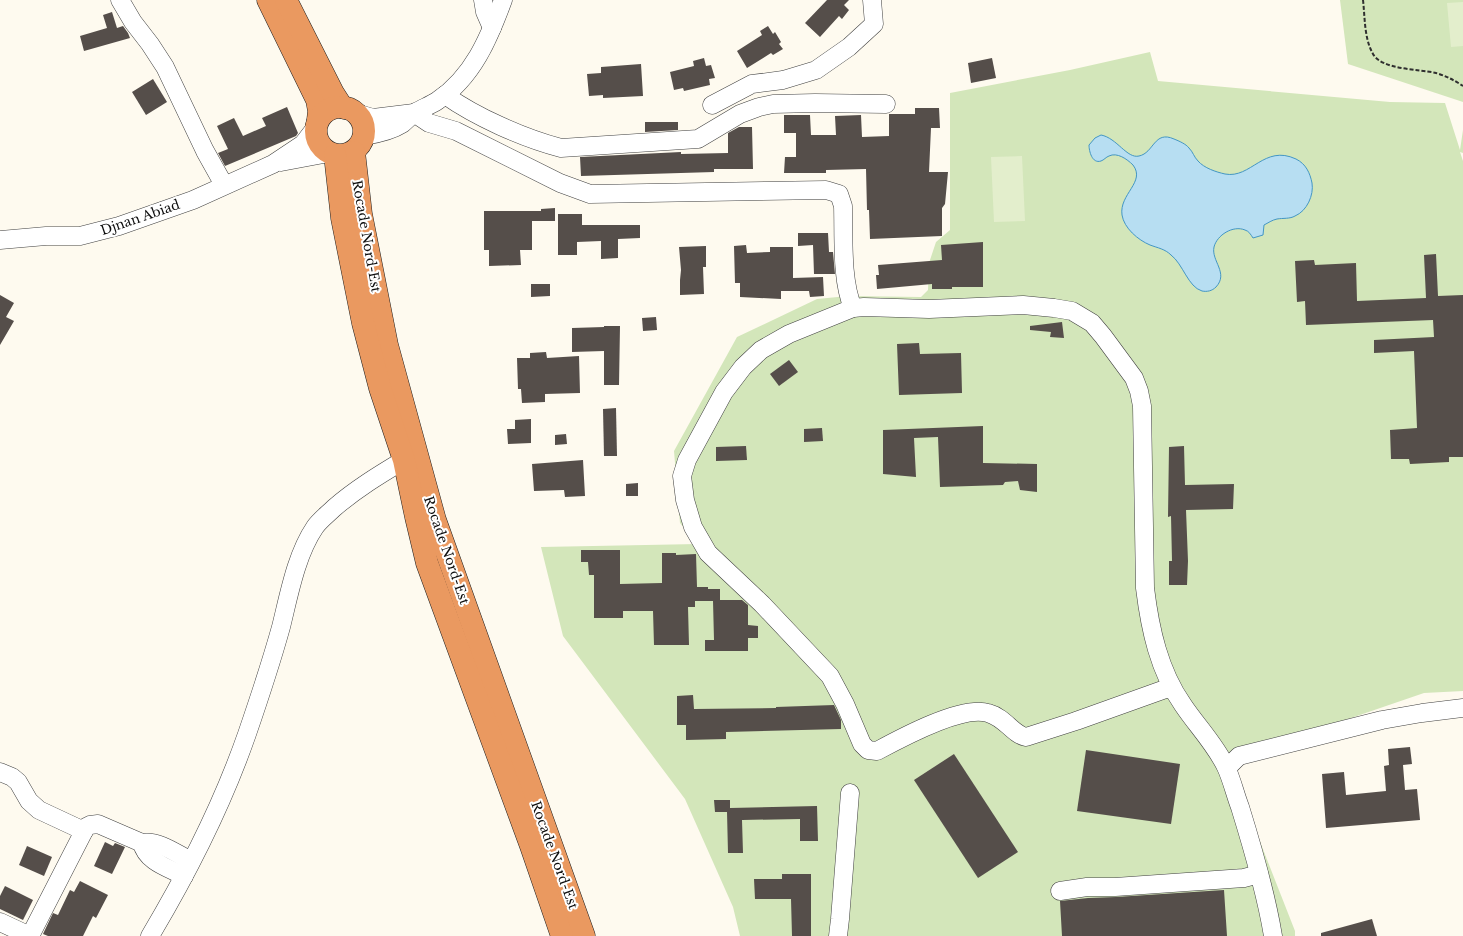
<svg xmlns="http://www.w3.org/2000/svg" width="1463" height="936" viewBox="0 0 1463 936" font-family="'Libre Baskerville',serif">
	<rect width="100%" height="100%" fill="#fefaef"/>
	<g fill="#d3e6ba">
		<polygon points="1340,0 1463,0 1463,102 1348,64"/>
		<polygon points="1150,52 1158,81 1390,102 1445,103 1460,150 1463,130 1463,153 1460,152 1463,161 1463,691 1424,693 1228,760 1295,931 1295,936 740,936 733,907 685,799 563,636 541,547 698,544 680,523 674,451 737,337 817,299 848,296 921,297 928,290 929,263 936,242 950,230 950,93 1070,70"/>
	</g>
	<g fill="#e3eecc">
		<polygon points="1463,2 1463,46 1451,47 1447,3"/>
		<polygon points="1022,156 1025,221 994,222 991,157"/>
	</g>
	<path fill="#b7def2" stroke="#4396c4" d="M1101,135C1117,138 1127,159 1139,156C1154,153 1154,130 1174,139C1179,141 1186,144 1189,148C1193,152 1194,157 1198,161C1204,168 1216,172 1225,174C1251,179 1264,144 1296,159C1306,164 1310,173 1312,183C1314,195 1307,211 1295,216C1290,219 1283,218 1277,219C1272,220 1268,223 1264,225L1263,235L1253,238C1251,235 1249,231 1245,230C1233,225 1217,235 1214,247C1211,261 1229,273 1216,287C1212,291 1207,292 1202,291C1188,287 1183,264 1171,255C1165,249 1158,248 1150,245C1138,240 1124,228 1122,215C1119,194 1146,182 1133,165C1127,159 1117,152 1109,156C1106,157 1104,160 1101,161C1092,164 1089,151 1089,145L1095,138Z"/>
	<g fill="#554e4a">
		<polygon points="827,0 849,0 844,5 849,10 842,19 839,16 820,37 805,23"/>
		<polygon points="112,12 117,28 123,26 128,33 130,38 84,51 80,36 107,28 103,15"/>
		<polygon points="768,26 773,34 775,32 781,42 779,44 783,49 773,55 771,53 747,68 737,51 762,35 760,31"/>
		<polygon points="704,58 706,66 711,65 715,78 709,79 710,85 684,91 683,88 674,90 670,72 694,66 693,61"/>
		<polygon points="992,58 996,78 971,83 968,63"/>
		<polygon points="641,64 643,96 603,98 603,95 589,96 587,74 601,73 601,67"/>
		<polygon points="153,79 167,102 146,115 132,92"/>
		<polygon points="287,107 298,133 296,136 225,166 218,153 228,149 217,126 234,118 243,136 266,126 262,118"/>
		<polygon points="915,108 939,108 940,128 931,128 929,172 948,172 945,204 942,208 942,236 870,239 869,210 867,210 866,169 826,170 826,173 784,173 785,157 796,157 796,133 784,133 784,115 810,115 811,135 836,135 835,116 861,115 862,137 889,136 889,114 915,114"/>
		<polygon points="645,122 678,122 678,130 645,132"/>
		<polygon points="739,127 752,127 753,169 714,169 714,172 581,176 580,157 681,152 681,154 728,153 728,133"/>
		<polygon points="555,208 555,221 532,221 532,250 520,250 521,265 489,266 489,250 484,250 484,211 541,211 541,209"/>
		<polygon points="558,214 582,214 582,225 640,225 640,238 618,239 618,258 601,259 601,241 577,242 577,255 558,255"/>
		<polygon points="798,233 828,233 829,252 833,252 835,274 814,274 813,245 798,246"/>
		<polygon points="983,242 983,287 952,287 952,289 932,289 932,284 877,289 876,275 879,275 878,265 942,260 941,245"/>
		<polygon points="746,245 747,253 770,252 770,247 793,247 793,278 823,277 824,296 810,297 809,291 781,291 781,299 740,297 740,283 735,283 734,246"/>
		<polygon points="706,246 706,267 703,267 704,294 680,295 680,280 681,270 679,247"/>
		<polygon points="1436,254 1438,296 1463,295 1463,457 1449,457 1449,462 1410,464 1409,459 1391,459 1390,430 1417,428 1414,351 1374,353 1374,340 1434,337 1433,320 1306,325 1305,301 1297,302 1295,261 1314,260 1315,265 1356,263 1357,301 1426,298 1424,255"/>
		<polygon points="531,284 550,284 550,296 531,297"/>
		<polygon points="0,295 14,303 6,317 14,321 0,345"/>
		<polygon points="656,317 657,330 643,331 642,318"/>
		<polygon points="1062,322 1064,338 1050,337 1051,332 1030,330 1030,326"/>
		<polygon points="604,326 620,326 619,385 604,385 604,351 572,352 572,328 604,327"/>
		<polygon points="919,343 920,354 961,353 962,393 899,395 897,344"/>
		<polygon points="546,352 547,358 579,356 580,393 545,394 545,402 522,403 521,389 518,389 517,358 530,358 530,353"/>
		<polygon points="789,360 798,372 779,386 770,374"/>
		<polygon points="616,408 617,456 604,456 603,409"/>
		<polygon points="531,419 531,443 508,444 507,429 515,429 515,420"/>
		<polygon points="983,426 983,463 1037,464 1037,492 1020,490 1018,481 1005,482 1003,485 940,487 938,437 914,438 916,477 883,474 883,430"/>
		<polygon points="822,428 823,441 804,442 804,429"/>
		<polygon points="566,434 567,444 555,445 555,435"/>
		<polygon points="746,446 747,460 716,461 716,447"/>
		<polygon points="1184,446 1185,485 1234,484 1233,509 1186,510 1188,561 1187,585 1169,585 1169,561 1172,561 1171,516 1168,517 1169,447"/>
		<polygon points="583,460 585,496 565,497 564,490 534,491 532,464"/>
		<polygon points="638,483 638,496 626,496 626,484"/>
		<polygon points="581,550 620,550 620,584 662,583 662,553 676,553 676,555 696,554 697,587 708,587 708,589 720,589 720,600 742,600 748,605 748,625 758,626 758,638 748,638 748,651 705,651 705,640 714,640 713,601 695,601 695,607 688,607 689,645 654,645 653,611 623,611 623,618 594,618 594,575 589,575 588,562 581,562"/>
		<polygon points="693,695 694,709 776,708 776,707 834,705 841,720 841,729 726,732 726,739 686,740 686,725 677,725 677,696"/>
		<polygon points="1410,747 1412,764 1403,765 1405,790 1417,789 1420,820 1326,828 1322,774 1344,772 1346,795 1386,791 1384,766 1389,765 1388,749"/>
		<polygon points="1086,750 1180,764 1171,824 1077,811"/>
		<polygon points="954,754 1018,852 978,878 914,780"/>
		<polygon points="714,800 730,800 730,808 817,806 818,841 800,841 800,819 742,820 743,853 728,853 727,812 715,812"/>
		<polygon points="105,842 113,846 115,843 125,847 112,874 94,866"/>
		<polygon points="27,846 52,857 44,876 19,865"/>
		<polygon points="782,874 811,874 811,936 792,936 791,899 755,899 754,879 782,879"/>
		<polygon points="80,881 108,895 96,918 93,916 83,936 48,936 43,934 53,913 58,915 70,890 74,892"/>
		<polygon points="5,886 33,900 23,920 0,909 0,896"/>
		<polygon points="1224,890 1227,936 1062,936 1060,901 1088,898 1116,897"/>
		<polygon points="1372,919 1377,936 1321,936 1321,933"/>
	</g>
	<g fill="none" stroke-linecap="round" stroke-linejoin="round">
		<g stroke="#404040" stroke-width="19">
			<g id="minor">
				<polyline points="120,0 133,22 150,44 165,67 205,151 224,185"/>
				<polyline points="483,0 485,12 492,28"/>
				<path d="M445,95C476,117 523,138 561,148L698,139L740,114L759,107L773,104L815,103L886,104"/>
				<polyline points="712,105 752,84 783,80 816,70 849,47 874,24 872,0"/>
				<path d="M356,113L373,118L414,113L429,123L456,131L560,183L590,194L826,190L839,194L843,206C844,237 841,280 853,308"/>
				<path d="M364,136C377,134 391,131 402,124C407,120 411,115 416,112C423,108 431,105 437,101C473,77 489,38 503,0"/>
				<polyline points="281,162 329,153"/>
				<polyline points="0,240 46,236 80,236 119,226 193,200 273,164 303,144 316,127"/>
				<path d="M1171,687L1076,721L1026,737C1012,734 1006,718 988,713C962,705 901,738 877,751L868,750L862,744L845,704L830,676L762,604L708,553L693,527L685,500L682,476L687,460L724,392L743,367L761,350L789,334L853,308L864,307L929,309L1023,305L1054,308L1072,311L1092,323L1103,336L1134,378L1139,391L1142,406L1145,588C1150,629 1159,671 1183,705C1197,726 1215,744 1226,767C1232,780 1235,794 1240,807C1253,849 1266,893 1273,936"/>
				<polyline points="1227,768 1239,756 1382,720 1422,713 1463,708"/>
				<polyline points="0,772 12,777 18,782 29,801 39,810 84,831"/>
				<path d="M142,843C146,862 169,868 184,876"/>
				<polyline points="1060,891 1087,887 1115,887 1244,878 1259,874"/>
				<polyline points="0,922 30,936"/>
				<path d="M30,936L86,827L90,825L98,824L142,843C159,840 177,854 191,861"/>
				<path d="M150,936C187,874 223,803 247,734C259,699 271,663 281,627C289,595 296,555 315,527C320,520 328,514 334,508C356,489 379,475 404,460"/>
				<polyline points="838,936 840,919 850,793"/>
			</g>
		</g>
		<g stroke="#1e1e1e" stroke-width="23">
			<g id="highway">
				<polyline points="268,0 317,100 319,111 318,120"/>
				<polyline points="286,0 333,93 342,107 345,108"/>
				<circle cx="340" cy="131" r="24"/>
				<polyline points="354,152 361,214 387,345 435,520 584,936"/>
				<polyline points="335,155 342,218 363,323 380,388 404,460 416,517 427,563 531,846 562,936"/>
			</g>
		</g>
		<path stroke="#2f2f2f" stroke-width="2" stroke-dasharray="4 2" stroke-linecap="butt" d="M1363,0C1365,17 1364,38 1373,54C1382,70 1419,69 1436,73C1446,76 1454,80 1463,86"/>
		<use href="#minor" stroke="#fff" stroke-width="18"/>
		<use href="#highway" stroke="#ea9960" stroke-width="22"/>
	</g>
	<g text-anchor="middle" stroke-width="4" stroke-linejoin="round" paint-order="stroke">
		<g font-size="13" fill="#0d0d0d" stroke="#fff">
			<text transform="translate(140 217) rotate(-19)" y="5">Djnan Abiad</text>
			<text transform="translate(367 236) rotate(80)" y="5">Rocade Nord-Est</text>
			<text transform="translate(447 550) rotate(71)" y="5">Rocade Nord-Est</text>
			<text transform="translate(555 855) rotate(70)" y="5">Rocade Nord-Est</text>
		</g>
	</g>
</svg>
